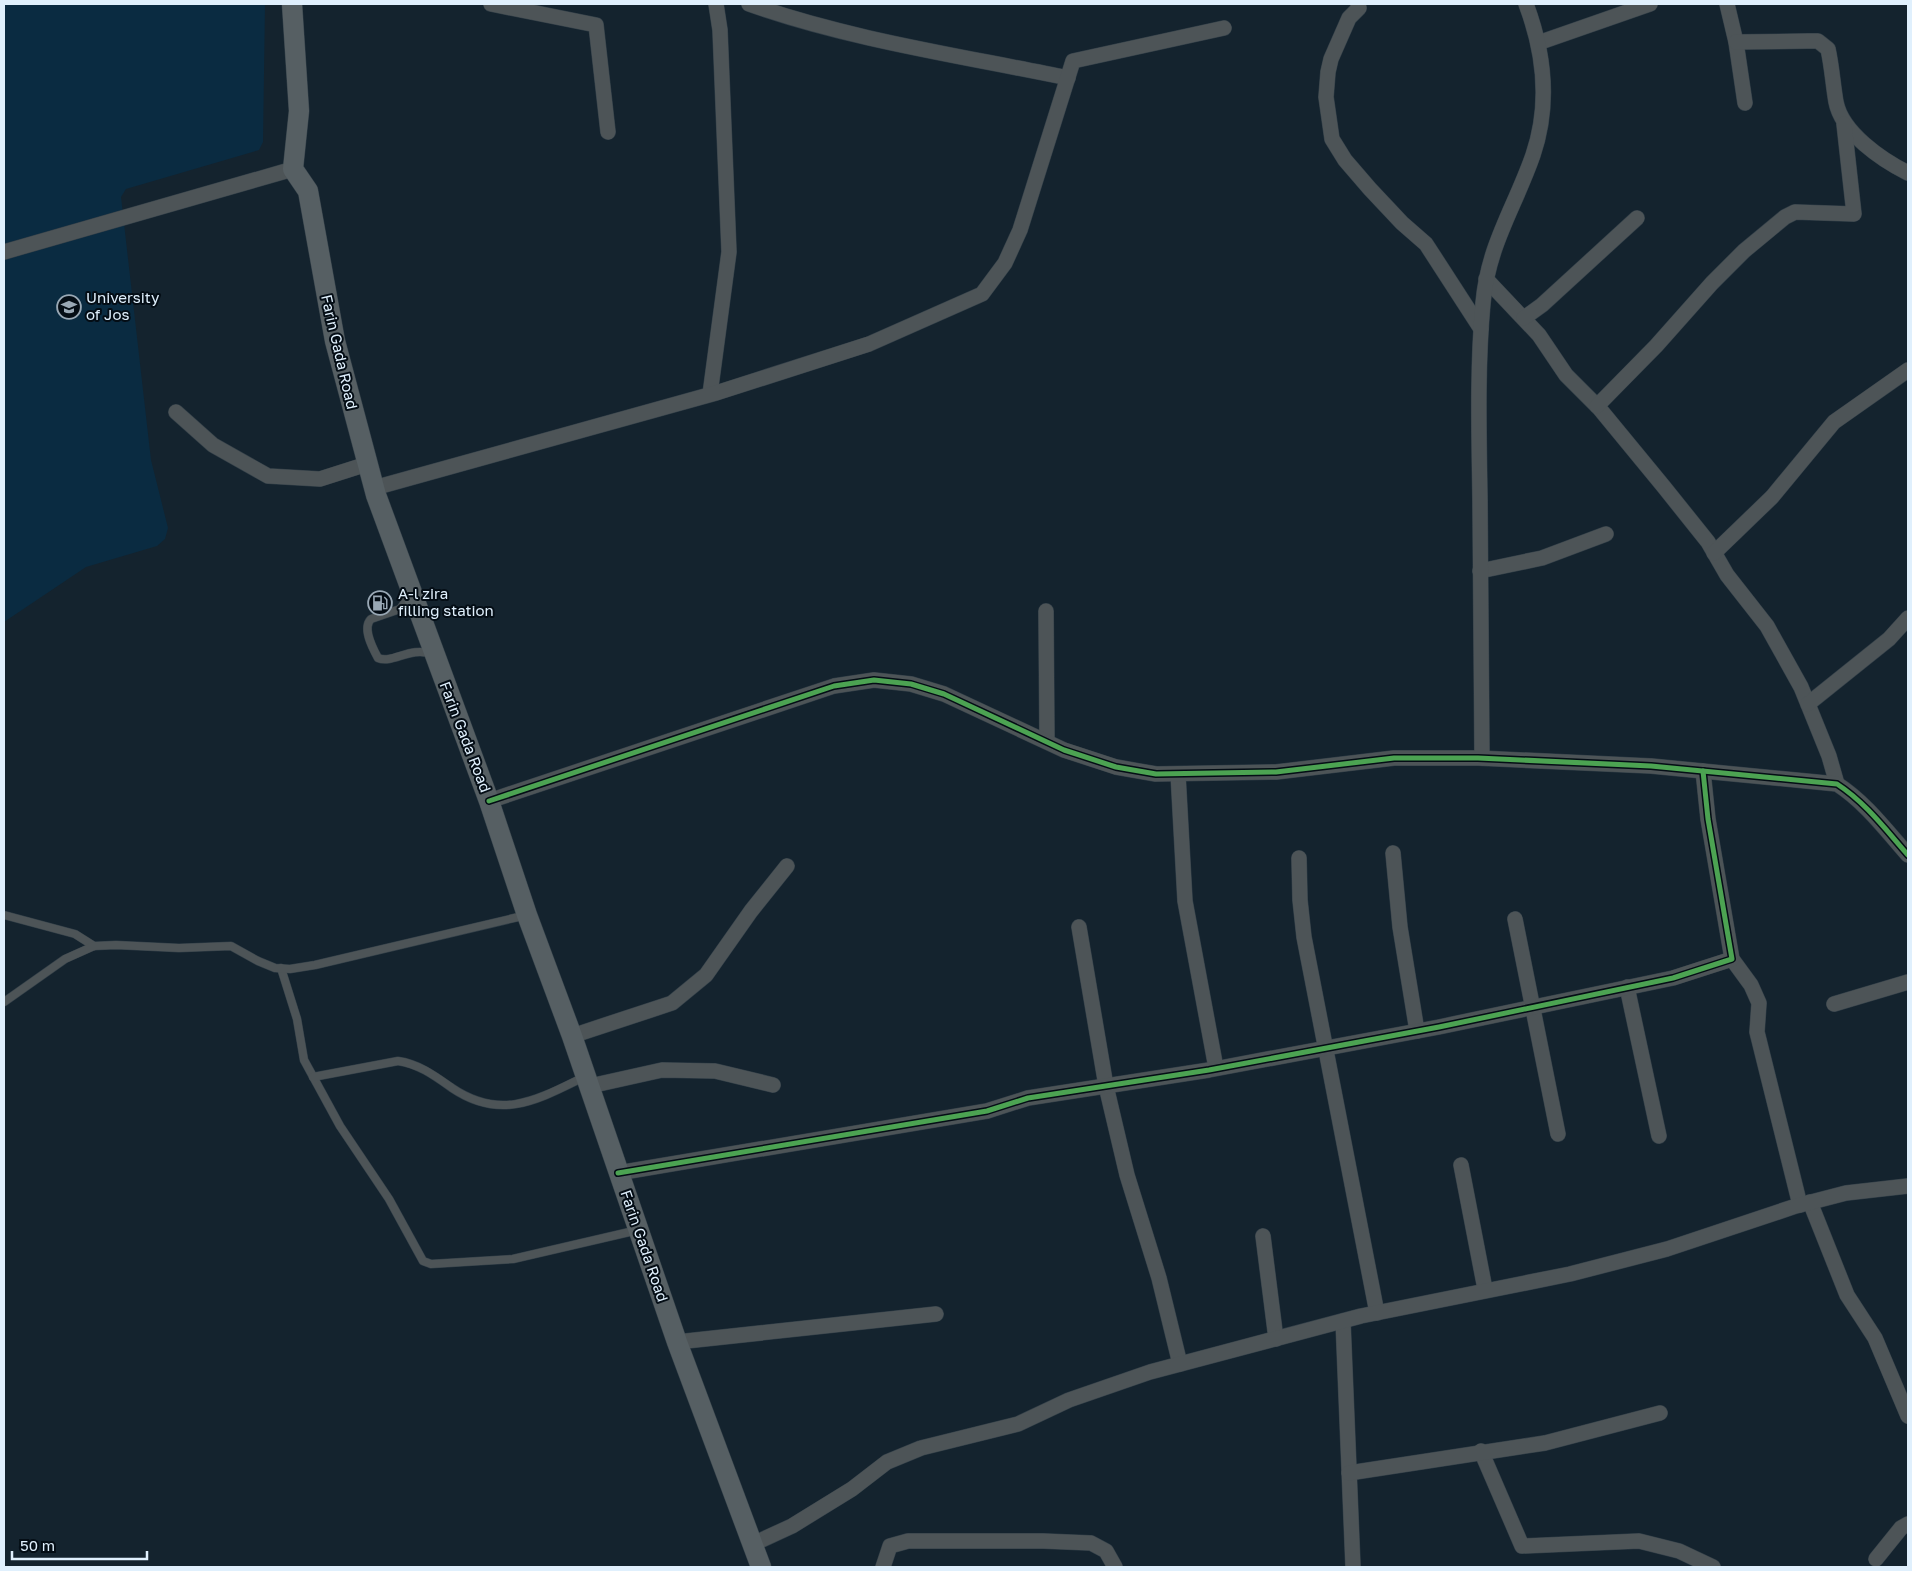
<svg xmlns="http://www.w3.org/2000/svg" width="1912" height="1571" viewBox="0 0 1912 1571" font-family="'Golos Text',sans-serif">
	<rect width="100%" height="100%" fill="#14232e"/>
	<polygon fill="#0a2b41" points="4,4 265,4 263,142 259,150 126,189 121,197 151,460 168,528 165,539 157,546 86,567 4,622"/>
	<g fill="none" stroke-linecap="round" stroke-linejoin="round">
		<g stroke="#323f48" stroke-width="9">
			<g id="service">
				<path d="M410,595L400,609L371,619C362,628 372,647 378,658C393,664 410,646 432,654"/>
				<polyline points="4,915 75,934 94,946"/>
				<polyline points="281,968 297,1019 304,1060 340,1126 389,1199 423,1261 431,1264 513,1259 638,1230"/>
				<polyline points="4,1002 65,959 94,946 116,945 179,948 231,946 258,961 275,968 290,969 315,965 527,915"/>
				<path d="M313,1077L398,1061C419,1064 435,1076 452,1088C501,1121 537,1100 584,1077"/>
			</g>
		</g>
		<g stroke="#323f48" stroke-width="16">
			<g id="minor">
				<polyline points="491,4 596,25 608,132"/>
				<path d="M749,4C851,40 962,56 1068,78"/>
				<polyline points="1358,4 1359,8 1349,18 1331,59 1328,72 1326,97 1332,139 1345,160 1370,189 1402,223 1426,244 1481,329"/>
				<polyline points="1727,4 1736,42 1745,103"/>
				<path d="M1736,42L1808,41H1818L1828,49C1832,67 1833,85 1836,102C1842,133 1882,160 1908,173"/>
				<polyline points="1538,43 1650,4"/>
				<polyline points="4,252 293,169"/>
				<polyline points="1486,279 1539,335 1566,375 1599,408 1664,487 1708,542 1727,575 1767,626 1801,687 1829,756 1837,784"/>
				<polyline points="1524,318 1542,305 1637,218"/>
				<polyline points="710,394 729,252 720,30 716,4"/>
				<polyline points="1597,406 1656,346 1712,283 1744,251 1785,217 1795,212 1854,214 1844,124"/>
				<polyline points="176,412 213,445 268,476 320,479 367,464"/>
				<polyline points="374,488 716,393 869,344 982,294 1005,263 1020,230 1073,61 1224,28"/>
				<polyline points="1714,553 1772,497 1834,422 1908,370"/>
				<polyline points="1480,571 1542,558 1606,534"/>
				<polyline points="1046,611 1047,741"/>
				<polyline points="1808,704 1889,639 1908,618"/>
				<path d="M1482,758C1481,672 1480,586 1480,500C1479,434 1477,368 1483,303C1488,245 1515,207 1533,155C1550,105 1544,52 1526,4"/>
				<polyline points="1178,774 1185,901 1216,1068"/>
				<path d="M489,801L834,686L874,680L911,684L944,694L1064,750L1116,767L1156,774L1276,772L1394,758H1478L1651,766L1837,784C1865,802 1886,830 1908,855"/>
				<polyline points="1393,853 1400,927 1417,1031"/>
				<polyline points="1299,858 1300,900 1304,937 1377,1313"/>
				<polyline points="1515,919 1558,1134"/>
				<polyline points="1079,927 1106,1086 1127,1175 1159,1278 1180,1364"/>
				<polyline points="1732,959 1751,985 1759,1003 1757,1032 1800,1205"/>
				<polyline points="1627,987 1659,1136"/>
				<polyline points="1834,1004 1908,982"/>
				<polyline points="572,1036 672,1003 706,975 751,911 787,866"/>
				<polyline points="590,1086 662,1070 715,1071 773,1085"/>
				<polyline points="1461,1165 1485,1289"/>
				<polyline points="618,1173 987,1111 1028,1098 1209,1070 1439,1027 1673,978 1732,959 1708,819 1703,771"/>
				<polyline points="1810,1202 1847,1295 1875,1338 1908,1416"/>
				<polyline points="1263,1236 1276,1339"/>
				<polyline points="1343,1321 1353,1567"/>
				<polyline points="677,1342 936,1314"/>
				<polyline points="1481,1451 1522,1546 1639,1541 1679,1551 1713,1567"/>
				<polyline points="1349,1473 1545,1443 1660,1413"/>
				<polyline points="753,1544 792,1526 852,1489 887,1462 921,1448 1018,1424 1069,1400 1150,1372 1361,1316 1570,1274 1667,1249 1796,1206 1846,1193 1908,1186"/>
				<polyline points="1876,1559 1901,1528 1908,1524"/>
				<polyline points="883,1567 890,1546 908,1541 1043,1541 1091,1543 1106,1551 1115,1567"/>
			</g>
		</g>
		<g stroke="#323f48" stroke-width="21">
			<polyline id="secondary" points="292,4 299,111 293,169 308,191 335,341 376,495 489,801 527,915 572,1036 677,1342 761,1567"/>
		</g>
		<use href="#service" stroke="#4d5457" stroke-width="8"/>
		<use href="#minor" stroke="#4d5457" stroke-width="15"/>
		<use href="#secondary" stroke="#565f63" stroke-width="20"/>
		<g stroke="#040d15" stroke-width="8">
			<g id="cycleway">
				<path d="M489,801L834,686L874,680L911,684L944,694L1064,750L1116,767L1156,774L1276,772L1394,758H1478L1651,766L1837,784C1865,802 1886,830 1908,855"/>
				<polyline points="618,1173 987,1111 1028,1098 1209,1070 1439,1027 1673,978 1732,959 1708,819 1703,771"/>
			</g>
		</g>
		<use href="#cycleway" stroke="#4ca352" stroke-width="5"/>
	</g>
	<defs>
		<g id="university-ring" transform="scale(1.25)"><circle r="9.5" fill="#040d15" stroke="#99a8b5" stroke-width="1.5"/><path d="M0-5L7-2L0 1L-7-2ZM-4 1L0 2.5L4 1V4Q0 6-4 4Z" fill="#99a8b5"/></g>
		<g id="fuel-ring" transform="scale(1.25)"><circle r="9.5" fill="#040d15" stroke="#99a8b5" stroke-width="1.5"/><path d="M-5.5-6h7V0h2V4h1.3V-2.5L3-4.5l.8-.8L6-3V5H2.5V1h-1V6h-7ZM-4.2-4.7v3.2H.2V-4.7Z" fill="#99a8b5"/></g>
	</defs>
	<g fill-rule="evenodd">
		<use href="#university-ring" x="69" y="307"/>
		<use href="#fuel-ring" x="380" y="603"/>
	</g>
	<g text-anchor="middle" stroke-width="4" stroke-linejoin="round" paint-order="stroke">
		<g font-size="15" fill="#e0f0fd" stroke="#040d15" text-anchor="start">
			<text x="86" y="303">University<tspan x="86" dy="17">of Jos</tspan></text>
			<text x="398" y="599">A-l zira<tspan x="398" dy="17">filling station</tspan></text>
		</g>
		<g font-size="15" fill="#e0f0fd" stroke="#040d15">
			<text transform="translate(339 352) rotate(77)" y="5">Farin Gada Road</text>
			<text transform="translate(465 737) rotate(69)" y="5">Farin Gada Road</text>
			<text transform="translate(644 1246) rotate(71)" y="5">Farin Gada Road</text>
		</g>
	</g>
	<rect width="1912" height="1571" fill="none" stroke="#e0f0fd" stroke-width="10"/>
	<path d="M12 1551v8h135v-8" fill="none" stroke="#e0f0fd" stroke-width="2.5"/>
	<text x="20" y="1551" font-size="15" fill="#e0f0fd" stroke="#040d15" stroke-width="4" paint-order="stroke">50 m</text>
</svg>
